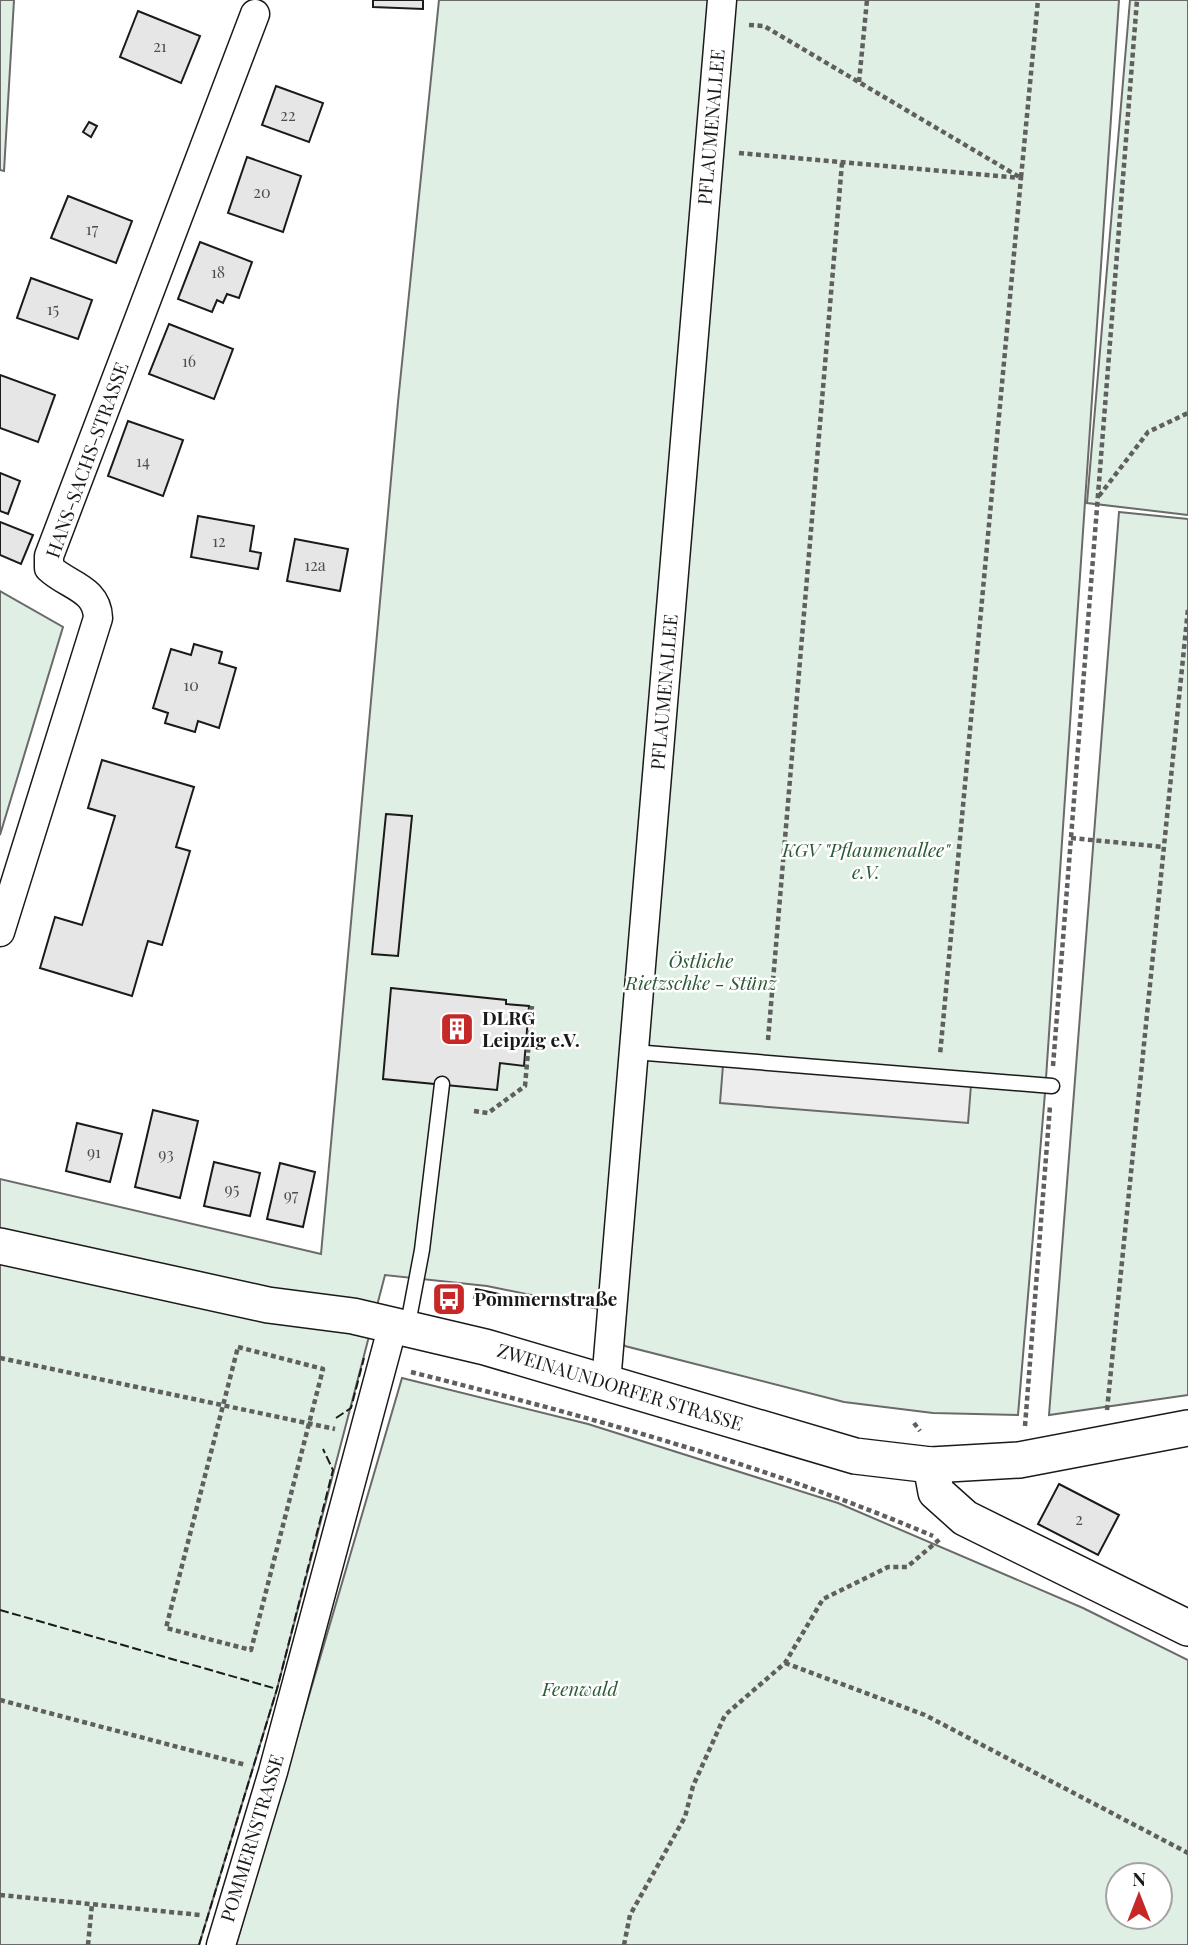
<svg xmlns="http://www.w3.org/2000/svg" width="1188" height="1945" viewBox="0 0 1188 1945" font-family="'Playfair Display',serif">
	<rect width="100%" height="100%" fill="#fff"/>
	<g fill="#e0efe3" stroke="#6a6a6a" stroke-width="2" fill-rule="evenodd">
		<polygon points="0,0 14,0 4,171 0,170"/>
		<polygon points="439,0 1119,0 1045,1093 1018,1415 933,1413 844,1402 625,1346 599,1309 487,1286 385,1275 277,1689 199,1945 0,1945 0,1179 321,1254 398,402"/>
		<polygon points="1130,0 1188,0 1188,515 1087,503"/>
		<polygon points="1119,512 1188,519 1188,1395 1049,1415"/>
		<polygon points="0,591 63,627 0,835"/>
		<path d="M402,1378L588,1424L838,1503L1083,1608L1188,1660V1945H236ZM1118,1875H1160V1917H1118Z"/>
	</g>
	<polygon fill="#ededed" stroke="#6a6a6a" stroke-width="2" points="723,1065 971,1085 968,1123 720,1103"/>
	<g fill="#e6e6e6" stroke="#1a1a1a" stroke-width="2">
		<polygon points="373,0 423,0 423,9 373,7"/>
		<polygon points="138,11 200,36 181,83 120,57"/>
		<polygon points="276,86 323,103 309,142 262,125"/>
		<polygon points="89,122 97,126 91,137 83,132"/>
		<polygon points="247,157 301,176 283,232 228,213"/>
		<polygon points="68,196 132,221 116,263 51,238"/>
		<polygon points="200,242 252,262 239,298 227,294 223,303 217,300 212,312 178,299"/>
		<polygon points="31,278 92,300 78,339 17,318"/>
		<polygon points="169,324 233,349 214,399 149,374"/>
		<polygon points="0,375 55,395 38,442 0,428"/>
		<polygon points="128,421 183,440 163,496 108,476"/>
		<polygon points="0,473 20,481 8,514 0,511"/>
		<polygon points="198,516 254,526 250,551 261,553 258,569 191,557"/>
		<polygon points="0,522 33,535 21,564 0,555"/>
		<polygon points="295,539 348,549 340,591 287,581"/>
		<polygon points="194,644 222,652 219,663 236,668 219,728 198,721 195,732 165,723 168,713 153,708 171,649 191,655"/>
		<polygon points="102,760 194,787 176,847 190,851 162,945 148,941 132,996 40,968 55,917 82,925 115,816 88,808"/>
		<polygon points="386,814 412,816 398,956 372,954"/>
		<polygon points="391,988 506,1000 506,1004 529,1006 524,1066 500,1063 497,1090 383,1079"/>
		<polygon points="153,1110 198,1121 180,1198 135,1187"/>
		<polygon points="77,1123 122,1134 110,1182 66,1171"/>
		<polygon points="214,1162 260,1173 250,1216 204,1206"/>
		<polygon points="280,1163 315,1172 303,1227 267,1219"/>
		<polygon points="476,1289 499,1294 497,1303 474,1298"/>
		<polygon points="1059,1484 1119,1515 1098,1555 1038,1524"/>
	</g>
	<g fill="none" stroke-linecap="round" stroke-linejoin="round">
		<g stroke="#1a1a1a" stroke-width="17">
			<g id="service">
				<polyline points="634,1052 1052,1086"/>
				<polyline points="407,1329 422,1250 442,1084"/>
			</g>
		</g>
		<g stroke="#1a1a1a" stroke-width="31">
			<g id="minor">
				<path d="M0,932L98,618C97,588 68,586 49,568V556L255,14"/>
				<polyline points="606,1383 722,0"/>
				<polyline points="221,1945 273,1772 393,1325"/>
			</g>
		</g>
		<g stroke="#1a1a1a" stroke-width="38">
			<g id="tertiary">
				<polyline points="0,1246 268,1305 353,1316 485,1347 855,1456 931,1465 1019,1460 1188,1428"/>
				<polyline points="931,1465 936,1492 965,1518 1188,1628"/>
			</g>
		</g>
		<g stroke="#5f5f5f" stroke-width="4.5" stroke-dasharray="5 3.5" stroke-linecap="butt">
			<polyline points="749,25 764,26 1021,178 1038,0"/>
			<polyline points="859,82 867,0"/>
			<polyline points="739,153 1021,178 940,1055"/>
			<polyline points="1099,496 1148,432 1188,413"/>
			<polyline points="1071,838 1164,847"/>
			<polyline points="768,1040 842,163"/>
			<polyline points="1053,1066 1137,0"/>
			<polyline points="474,1111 488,1113 525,1086 532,1006"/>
			<polygon points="238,1347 323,1369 251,1650 166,1628"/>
			<polyline points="0,1358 335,1429"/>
			<path d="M411,1372C589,1417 764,1464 933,1536"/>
			<polyline points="1107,1410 1188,609"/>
			<polyline points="914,1423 920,1431"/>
			<polyline points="1025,1426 1050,1106"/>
			<polyline points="785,1663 925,1715 1188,1853"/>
			<polyline points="0,1700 246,1765"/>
			<polyline points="0,1895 200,1915"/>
			<polyline points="88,1945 92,1904"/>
			<polyline points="624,1945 630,1915 685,1817 693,1786 725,1715 785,1663 823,1599 888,1567 907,1567 940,1539"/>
		</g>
		<use href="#service" stroke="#fff" stroke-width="14"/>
		<use href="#minor" stroke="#fff" stroke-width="28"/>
		<use href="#tertiary" stroke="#fff" stroke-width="35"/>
		<g stroke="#1a1a1a" stroke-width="2" stroke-dasharray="9 3.5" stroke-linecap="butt">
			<polyline points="336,1418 351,1408 364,1358"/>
			<polyline points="0,1610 277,1689"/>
			<polyline points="199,1945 277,1689 333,1470 323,1449"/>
		</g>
	</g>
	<defs>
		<g id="building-square" transform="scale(1.75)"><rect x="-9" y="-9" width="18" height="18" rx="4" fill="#c62828" stroke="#fff"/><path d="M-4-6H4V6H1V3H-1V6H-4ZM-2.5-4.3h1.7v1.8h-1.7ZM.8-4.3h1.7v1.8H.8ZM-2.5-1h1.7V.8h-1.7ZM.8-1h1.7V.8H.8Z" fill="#fff"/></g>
		<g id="bus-square" transform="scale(1.75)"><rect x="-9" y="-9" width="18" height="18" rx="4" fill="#c62828" stroke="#fff"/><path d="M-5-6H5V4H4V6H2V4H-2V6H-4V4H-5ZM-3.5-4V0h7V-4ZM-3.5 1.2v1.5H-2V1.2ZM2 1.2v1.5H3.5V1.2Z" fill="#fff"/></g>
	</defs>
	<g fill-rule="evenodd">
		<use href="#building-square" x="457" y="1029"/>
		<use href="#bus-square" x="449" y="1299"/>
	</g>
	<g text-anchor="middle" stroke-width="5" stroke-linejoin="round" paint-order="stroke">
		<g font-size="16" fill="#4d4d4d">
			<text x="160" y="52">21</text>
			<text x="288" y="121">22</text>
			<text x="262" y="198">20</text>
			<text x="92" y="235">17</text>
			<text x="218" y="278">18</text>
			<text x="53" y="315">15</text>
			<text x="189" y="367">16</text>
			<text x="143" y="467">14</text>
			<text x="219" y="547">12</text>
			<text x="315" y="571">12a</text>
			<text x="191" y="691">10</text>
			<text x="94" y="1158">91</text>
			<text x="166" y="1160">93</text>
			<text x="232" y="1195">95</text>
			<text x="291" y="1201">97</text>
			<text x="1079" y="1525">2</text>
		</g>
		<g font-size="19" fill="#1a1a1a" stroke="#fff">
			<text transform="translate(711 127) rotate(-85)" y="7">PFLAUMENALLEE</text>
			<text transform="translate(87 460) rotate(-70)" y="7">HANS-SACHS-STRASSE</text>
			<text transform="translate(664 692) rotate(-85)" y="7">PFLAUMENALLEE</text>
			<text transform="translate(620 1387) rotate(17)" y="7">ZWEINAUNDORFER STRASSE</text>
			<text transform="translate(252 1838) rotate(-73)" y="7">POMMERNSTRASSE</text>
		</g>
		<g font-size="19" font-style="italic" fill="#2b5a34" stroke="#fff">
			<text x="866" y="857">KGV "Pflaumenallee"<tspan x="866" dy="22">e.V.</tspan></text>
			<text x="701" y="968">Östliche<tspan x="701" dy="22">Rietzschke - Stünz</tspan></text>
			<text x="580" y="1696">Feenwald</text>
		</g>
		<g font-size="19" font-weight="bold" fill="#1a1a1a" stroke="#fff" text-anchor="start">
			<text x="482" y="1025">DLRG<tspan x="482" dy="22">Leipzig e.V.</tspan></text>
			<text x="474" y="1306">Pommernstraße</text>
		</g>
	</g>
	<g transform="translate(1139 1896)"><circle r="33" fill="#ffffff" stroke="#a3a3a3" stroke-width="2"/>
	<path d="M0-5L12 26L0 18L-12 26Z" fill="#c62828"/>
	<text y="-10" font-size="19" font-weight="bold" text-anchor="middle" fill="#1a1a1a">N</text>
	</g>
</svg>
